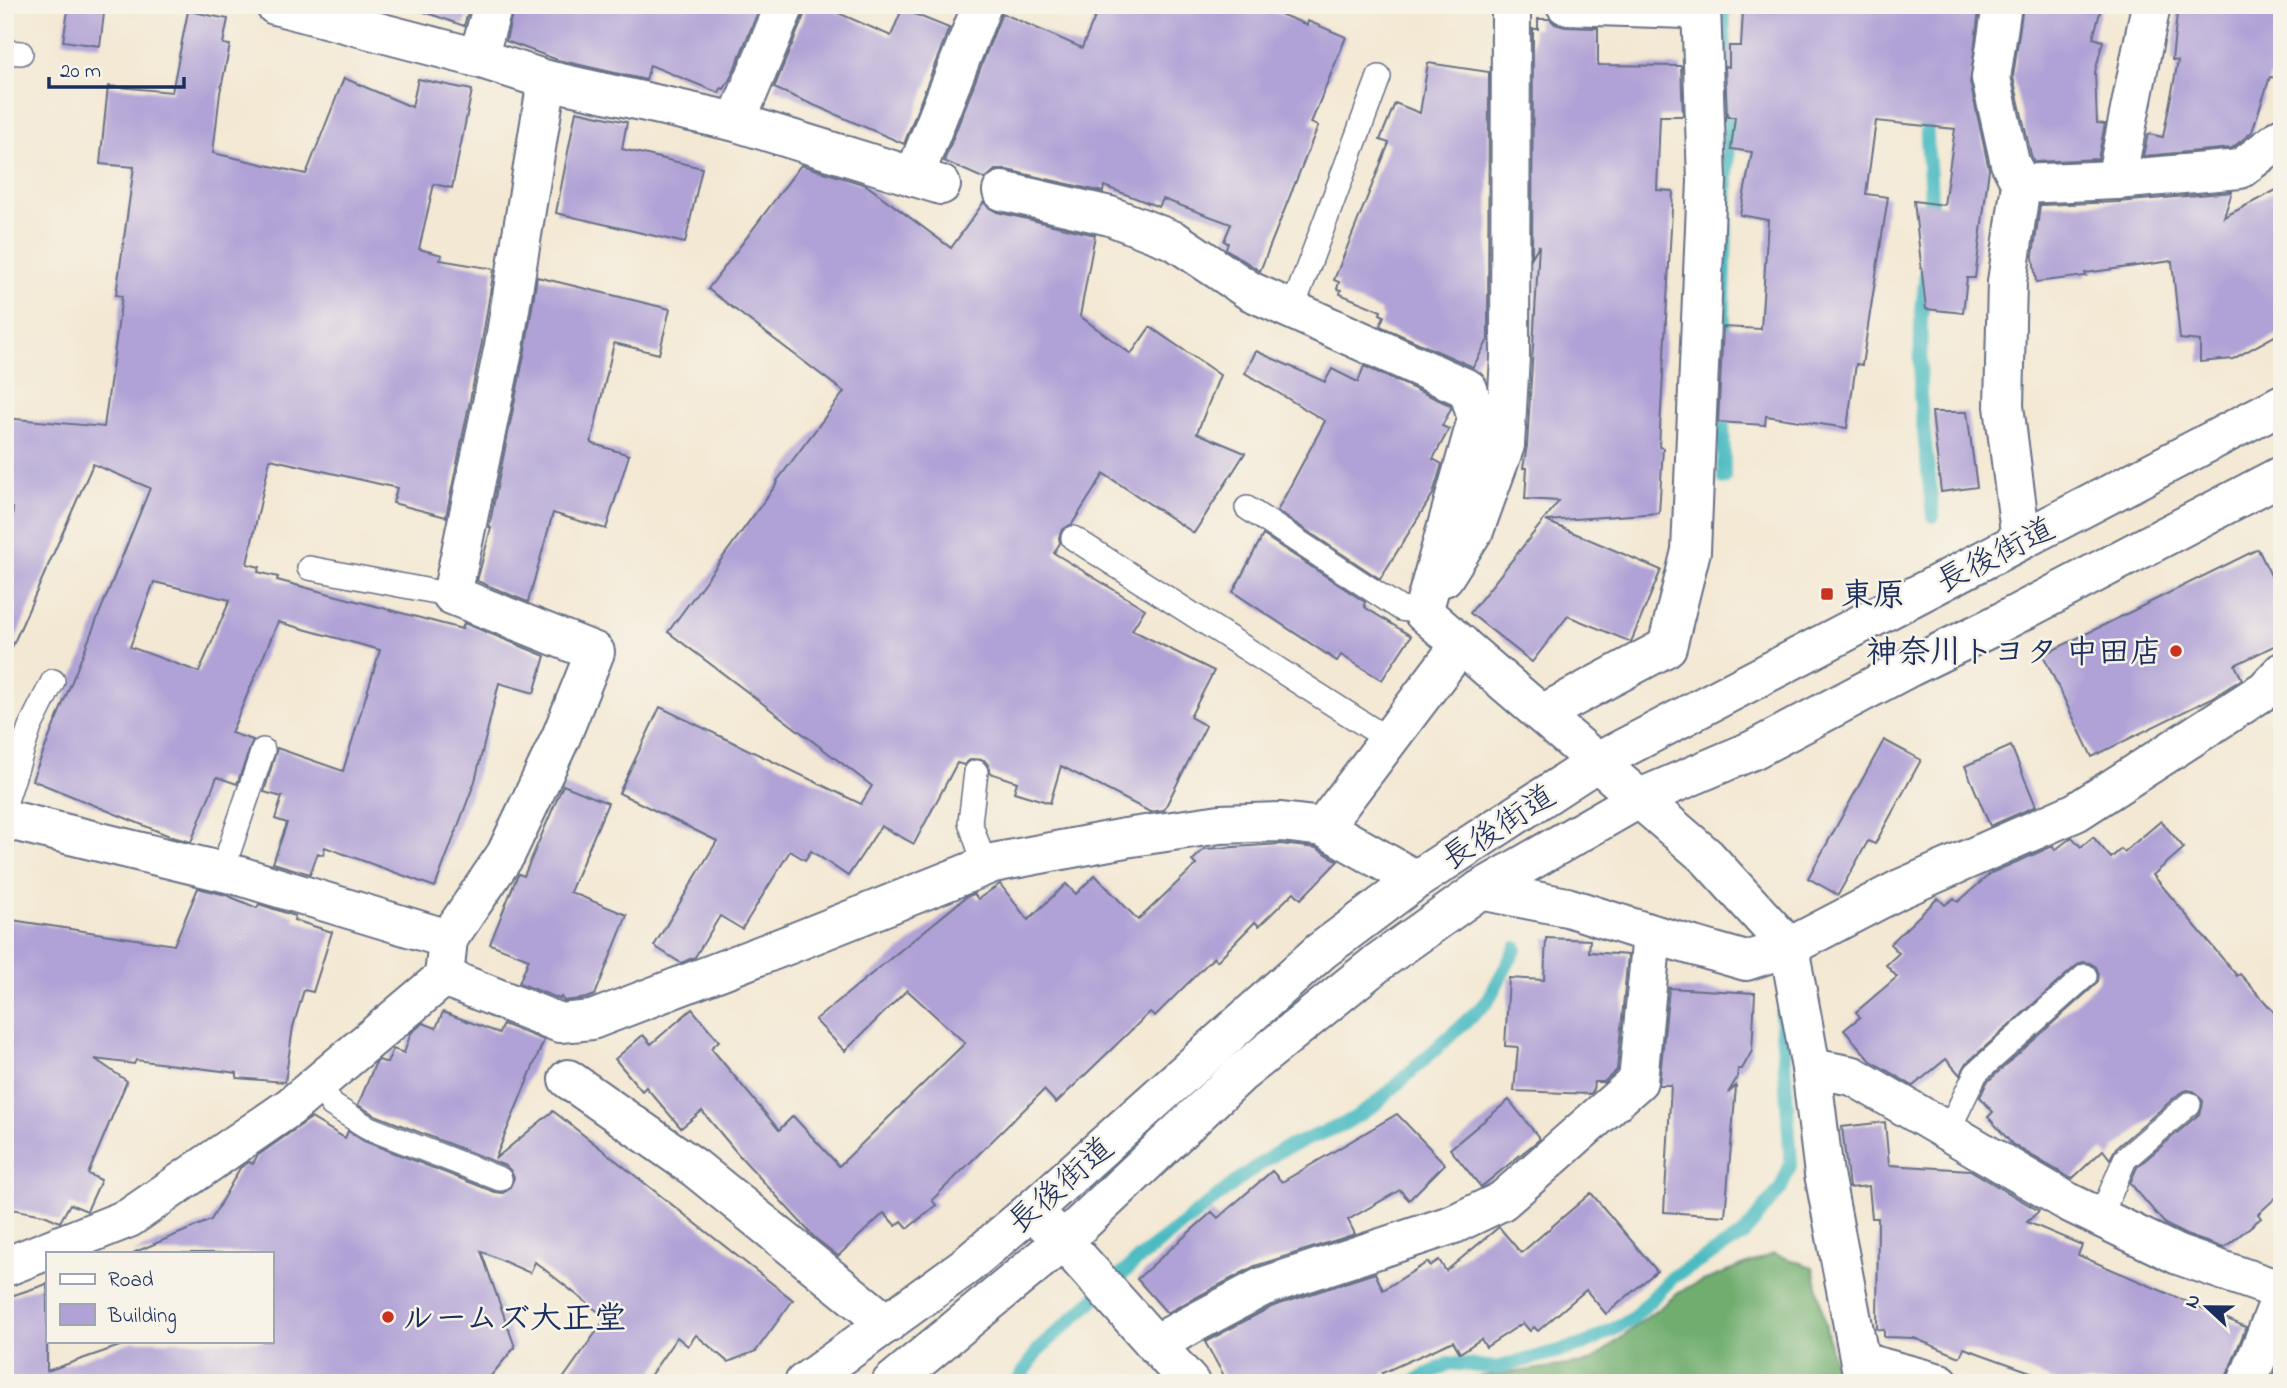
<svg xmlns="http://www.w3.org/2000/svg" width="2287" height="1388" viewBox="0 0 2287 1388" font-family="'Indie Flower','Klee One',sans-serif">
	<rect width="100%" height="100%" fill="#f7f3e8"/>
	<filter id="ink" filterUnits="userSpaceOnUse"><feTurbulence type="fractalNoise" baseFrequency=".0143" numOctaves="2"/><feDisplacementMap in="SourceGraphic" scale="14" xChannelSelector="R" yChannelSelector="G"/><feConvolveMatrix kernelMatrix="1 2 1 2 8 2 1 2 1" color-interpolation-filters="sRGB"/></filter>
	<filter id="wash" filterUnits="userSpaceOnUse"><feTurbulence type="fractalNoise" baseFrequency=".00686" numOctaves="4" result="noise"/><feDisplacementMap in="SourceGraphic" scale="28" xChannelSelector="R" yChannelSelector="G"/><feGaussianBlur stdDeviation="1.57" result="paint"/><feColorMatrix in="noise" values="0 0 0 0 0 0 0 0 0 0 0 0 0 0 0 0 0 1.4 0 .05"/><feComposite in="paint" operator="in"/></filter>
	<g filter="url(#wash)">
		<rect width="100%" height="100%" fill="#f3e8d3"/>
		<polygon fill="#70ad6e" stroke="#466e66" stroke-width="2" points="1773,1254 1813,1267 1838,1383 1449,1383 1456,1380 1590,1362 1685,1288"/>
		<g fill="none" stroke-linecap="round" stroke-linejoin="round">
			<g stroke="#4cbbc2" stroke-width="14">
				<path d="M1927,108C1924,145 1934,182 1930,220"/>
				<polyline points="1926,272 1921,320 1920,396 1933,516"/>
				<polyline points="1723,343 1728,131 1723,5"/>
				<polyline points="1723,405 1724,478"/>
				<polyline points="1017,1383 1038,1350 1141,1257 1250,1171 1281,1150 1344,1124 1372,1107 1487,1002 1516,948"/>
				<polyline points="1411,1383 1450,1363 1496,1368 1585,1344 1631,1320 1673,1277 1743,1235 1781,1188 1791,1163 1781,1015"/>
			</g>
		</g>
		<g id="blocks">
			<g fill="#b0a2d6" fill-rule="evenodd">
				<polygon points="69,5 105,5 100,46 63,41"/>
				<polygon points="420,5 470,5 464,26 419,10"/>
				<polygon points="514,5 761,5 731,77 724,89 721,88 719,93 650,65 646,80 558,60 506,41"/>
				<polygon points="806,5 820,5 891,36 902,9 949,28 904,144 774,88 805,13"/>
				<polygon points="1100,5 1258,5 1307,25 1308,21 1346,37 1311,123 1318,126 1260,271 1226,249 1228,243 1224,241 1231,224 1163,199 1159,207 1104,186 1103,192 1007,170 995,170 985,179 944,161 1002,13 1082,48"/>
				<polygon points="1765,5 1935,5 1979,10 1970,82 1989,169 1975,278 1967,278 1963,313 1926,309 1914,201 1944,205 1955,129 1876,121 1866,194 1888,197 1862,365 1856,364 1847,428 1766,416 1765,425 1718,422 1723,327 1761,329 1768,220 1740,215 1752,152 1731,149 1735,117 1727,117 1725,66 1729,67 1729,46 1741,46 1743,11 1764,11"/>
				<polygon points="2023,5 2102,5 2093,38 2103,41 2095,72 2097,123 2105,124 2098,159 2034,162 2031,155 2013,77"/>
				<polygon points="2178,5 2243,5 2282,9 2282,78 2270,77 2252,132 2232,148 2143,156 2148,134 2163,137 2178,61 2172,60"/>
				<path d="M188,11L228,19L223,44L230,45L220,93L213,153L306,174L344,78L412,107L418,79L472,90L452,188L434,184L419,249L442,255L440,260L494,269L482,342L446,517L393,503L397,488L270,459L247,564L260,567L258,572L278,577L277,580L462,629L464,623L545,656L534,693L499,683L475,781L435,887L325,847L323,855L318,853L310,874L273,863L287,823L275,819L282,797L264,792L277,748L343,771L380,650L278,622L231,733L253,740L237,784L217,777L191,842L172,837L32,780L150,488L93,464L5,663V598L13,508L5,507V418L104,427L122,296L116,295L134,167L100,164L108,86L172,92ZM154,582L230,600L199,672L130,647Z"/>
				<polygon points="1538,19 1550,19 1555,24 1565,27 1598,28 1598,65 1681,66 1683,116 1660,116 1657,190 1673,191 1659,447 1663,448 1659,513 1546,521 1661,570 1631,642 1568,616 1532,662 1470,613 1559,501 1525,499 1527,468 1523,468 1527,446 1539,245 1532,257 1533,29 1538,29"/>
				<polygon points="1428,63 1489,72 1488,340 1473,367 1380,326 1384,316 1380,314 1381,311 1340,294 1341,290 1337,289 1339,282 1334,280 1389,143 1380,140 1395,103 1420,113"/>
				<polygon points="576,111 627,122 622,149 702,168 685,243 556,213"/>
				<polygon points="801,165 866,185 951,248 984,202 988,207 997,212 1095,235 1080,316 1131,354 1150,327 1220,375 1197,433 1245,453 1194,533 1104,474 1072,524 1062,530 1059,537 1060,543 1054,553 1145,609 1132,630 1214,671 1190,717 1206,726 1164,810 1150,812 1061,766 1050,803 1014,792 1017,782 990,773 989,766 984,760 971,759 964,765 957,763 914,844 881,826 848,876 811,851 805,860 790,851 742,929 720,916 695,957 681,963 654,946 717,841 619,793 660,707 861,804 872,786 668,632 778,482 777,481 844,392 708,289"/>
				<polygon points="2282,187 2282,332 2233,359 2200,362 2200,341 2180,339 2172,261 2085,273 2086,276 2036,282 2033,256 2040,205 2118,202 2232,192 2224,217"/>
				<polygon points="537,277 670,309 659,354 614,343 591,443 629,455 606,529 553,513 528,602 477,581 491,528 489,527 525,350"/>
				<polygon points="1256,351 1325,382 1332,369 1358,382 1364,366 1450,405 1451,409 1442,426 1449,429 1433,459 1442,464 1433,494 1380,579 1277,511 1325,421 1245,373"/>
				<polygon points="1932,412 1967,412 1977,487 1941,492"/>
				<polygon points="1263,535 1365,602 1364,605 1366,608 1411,636 1382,680 1341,655 1337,661 1233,592"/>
				<polygon points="2258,549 2282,598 2282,642 2235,665 2242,679 2212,698 2092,757 2043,655"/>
				<polygon points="1884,740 1921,760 1875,844 1868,841 1838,895 1808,878"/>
				<polygon points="2011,746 2036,806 1990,826 1965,766"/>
				<polygon points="563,785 608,803 570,892 627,915 595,995 587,998 564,1001 561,997 560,999 519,983 529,959 490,944 516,879 519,874 524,876"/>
				<polygon points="2161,821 2184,848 2153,875 2237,976 2240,974 2282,1021 2282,1192 2258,1214 2261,1218 2224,1248 2186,1235 2165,1224 2130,1183 2137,1167 2199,1114 2202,1108 2203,1101 2194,1091 2187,1090 2180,1093 2116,1148 2110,1159 2103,1150 2072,1179 2012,1144 1988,1117 1993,1112 1980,1097 1987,1082 2094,986 2098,981 2099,974 2096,967 2090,963 2083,962 2076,966 1967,1063 1960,1075 1946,1059 1913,1086 1871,1061 1844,1030 1860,1017 1856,1012 1897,977 1886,965 1899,953 1890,944 1938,898 1945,905 1954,898 1958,902 1991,873 2053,846 2055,850 2072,837 2081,847 2093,837 2111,858 2121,849 2124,852"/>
				<polygon points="1280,844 1316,848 1338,861 1301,899 1294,892 1259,926 1255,922 1217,961 1214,957 1155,1016 1150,1012 1056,1103 1044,1090 932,1200 936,1205 908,1228 902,1221 896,1226 884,1213 838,1256 815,1238 738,1154 702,1111 681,1128 646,1087 642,1091 615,1059 643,1035 651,1044 692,1009 719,1041 711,1048 779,1130 793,1116 839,1166 965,1043 907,990 845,1051 815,1020 966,897 974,894 978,899 1000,884 1028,920 1066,884 1076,894 1095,875 1138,920 1196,865 1192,861 1204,849"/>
				<polygon points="198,888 226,895 257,908 259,904 295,916 294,920 332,932 313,992 304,990 293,1027 285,1082 237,1078 237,1073 136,1060 134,1064 95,1059 127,1081 88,1174 101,1180 87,1211 70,1204 60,1222 44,1215 5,1208 5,919 174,945"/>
				<polygon points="1546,938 1590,940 1589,952 1628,955 1617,1070 1604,1082 1594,1082 1593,1091 1590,1094 1514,1091 1518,1047 1505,1046 1509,978 1544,980"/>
				<polygon points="1669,988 1755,993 1752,1051 1742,1069 1738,1069 1737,1078 1728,1093 1736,1086 1725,1216 1664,1212 1671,1085 1659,1085"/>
				<polygon points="443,1012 499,1033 503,1024 544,1040 495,1159 553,1111 793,1300 756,1351 728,1362 696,1335 688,1346 677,1337 645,1383 560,1383 606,1318 535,1262 530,1273 481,1251 515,1347 485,1383 5,1383 5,1298 47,1284 47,1371 134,1341 271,1341 271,1253 133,1253 211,1220 240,1168 249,1162 253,1164 257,1156 311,1118 345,1138 348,1131 364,1141 495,1192 503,1193 509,1189 514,1178 511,1171 506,1166 375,1115 358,1105 375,1064 379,1060 387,1063 393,1049 404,1053 411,1033 423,1023 436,1028"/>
				<polygon points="1509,1100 1540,1139 1481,1187 1450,1149"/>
				<polygon points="1397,1114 1445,1164 1409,1200 1400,1190 1348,1220 1355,1234 1255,1266 1167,1313 1137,1279 1212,1212 1218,1218 1272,1171 1282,1182"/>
				<polygon points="1885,1122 1889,1165 1970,1170 2039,1211 2027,1222 2082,1245 2078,1255 2246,1327 2227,1375 2226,1383 2061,1383 1964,1348 1960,1357 1914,1338 1884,1337 1884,1330 1877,1329 1878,1218 1872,1218 1869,1186 1849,1188 1842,1127"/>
				<polygon points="1591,1193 1657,1271 1606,1314 1586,1290 1538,1331 1534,1327 1530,1331 1523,1323 1486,1347 1481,1339 1460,1353 1453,1341 1382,1373 1385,1383 1228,1383 1205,1342 1271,1307 1375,1273 1383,1290 1428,1262 1430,1266 1439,1260 1446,1271 1499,1227 1521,1253"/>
				<polygon points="2282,1354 2282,1383 2271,1383"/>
			</g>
		</g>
	</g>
	<g filter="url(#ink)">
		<use href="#blocks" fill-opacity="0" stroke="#677087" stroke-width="2"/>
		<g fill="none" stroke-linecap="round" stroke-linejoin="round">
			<g stroke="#677087" stroke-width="26">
				<g id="service">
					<polyline points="5,52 21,53"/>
					<polyline points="1292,310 1379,77"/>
					<polyline points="1247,508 1401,609 1423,612"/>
					<polyline points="1073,538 1389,740"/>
					<polyline points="309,568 452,595"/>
					<polyline points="976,772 970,822 985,866"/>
					<polyline points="5,804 30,727 53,681"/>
					<polyline points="222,872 263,750"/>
					<polyline points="319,1082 332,1105 369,1128 500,1179"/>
					<polyline points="1948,1131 1976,1073 2085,976"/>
					<polyline points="2100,1218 2125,1159 2189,1104"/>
				</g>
			</g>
			<g stroke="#677087" stroke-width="42">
				<g id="minor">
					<polyline points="275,5 478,58 547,80 736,122 941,185"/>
					<polyline points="1566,5 1687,9 1701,5"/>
					<polyline points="2002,5 1991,78 2010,163 2021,184"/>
					<polyline points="478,58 493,5"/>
					<polyline points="736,122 785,5"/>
					<polyline points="914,177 982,5"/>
					<polyline points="2116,180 2151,5"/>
					<polyline points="1002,191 1110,216 1175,241 1250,291 1468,389 1477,419 1423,612"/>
					<polyline points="2021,540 2004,406 2007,282 2021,184 2116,180 2240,169 2282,137"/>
					<polyline points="1444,577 1475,528 1505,445 1510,357 1511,5"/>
					<polyline points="1423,612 1707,857 1789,947 1811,1068 1824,1174 1864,1383"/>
					<polyline points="1542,714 1667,647 1691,551 1707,181 1701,5"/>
					<polyline points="5,819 240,876 448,939"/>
					<polyline points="1323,827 1461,644"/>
					<polyline points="1480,890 1567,907 1652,934 1746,961 1789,947 1900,889 2076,812 2265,690 2282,672"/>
					<polyline points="444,977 560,1023 592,1020 790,944 993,863 1125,838 1220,824 1281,822 1323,827 1416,880"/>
					<polyline points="1811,1068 1853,1076 2068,1202 2178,1255 2282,1291"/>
					<polyline points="568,1079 695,1168 887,1324"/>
					<polyline points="5,1267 129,1218 290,1107 444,977 448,939 506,854 561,737 595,652 452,595 504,346 547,80"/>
					<polyline points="1155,1344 1262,1287 1454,1224 1502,1201 1638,1081 1652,934"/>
					<polyline points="1861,1362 1940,1383"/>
					<polyline points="2247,1383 2282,1294"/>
				</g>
			</g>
			<g stroke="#677087" stroke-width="42">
				<polyline id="tertiary" points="1032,1210 1063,1241 1190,1383"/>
			</g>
			<g stroke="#677087" stroke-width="42">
				<g id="primary">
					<polyline points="804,1383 967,1265 1032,1210 1321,951 1416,880 1597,762 2282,404"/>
					<polyline points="891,1383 1063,1241 1240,1074 1380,961 1480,890 1640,798 1753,750 1910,667 1990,628 2282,475"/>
				</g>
			</g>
			<use href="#service" stroke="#fff" stroke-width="23"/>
			<use href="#minor" stroke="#fff" stroke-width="38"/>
			<use href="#tertiary" stroke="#fff" stroke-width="38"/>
			<use href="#primary" stroke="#fff" stroke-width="38"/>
		</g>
	</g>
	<g fill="#c8321e" stroke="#f7f3e8" stroke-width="2.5">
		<rect x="1820" y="587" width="14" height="14" rx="3.5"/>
		<circle cx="2176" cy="651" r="7"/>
		<circle cx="388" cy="1317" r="7"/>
	</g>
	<g text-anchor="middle" stroke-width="5" stroke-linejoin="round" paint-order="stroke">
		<g font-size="32" fill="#1b2f5e" stroke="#f7f3e8">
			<text transform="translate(1995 554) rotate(-27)" y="11">長後街道</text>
			<text transform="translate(1498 826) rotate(-33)" y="11">長後街道</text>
			<text transform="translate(1060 1184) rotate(-41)" y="11">長後街道</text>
		</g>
		<g font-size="32" font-weight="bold" fill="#1b2f5e" stroke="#f7f3e8" text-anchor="start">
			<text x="1841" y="605">東原</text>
			<text x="2162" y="662" text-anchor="end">神奈川トヨタ 中田店</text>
			<text x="402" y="1328">ルームズ大正堂</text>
		</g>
	</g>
	<rect width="2287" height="1388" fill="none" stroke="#f7f3e8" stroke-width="28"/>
	<rect x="46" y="1252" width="228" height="91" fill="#f7f3e8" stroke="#9fa5b1" stroke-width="2"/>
	<rect x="60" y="1274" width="35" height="10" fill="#ffffff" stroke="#9fa5b1" stroke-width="2"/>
	<text x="108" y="1286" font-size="21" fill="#1b2f5e">Road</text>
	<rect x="60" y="1304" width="35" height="21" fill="#b0a2d6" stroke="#9fa5b1" stroke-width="2"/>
	<text x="108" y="1322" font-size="21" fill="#1b2f5e">Building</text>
	<g transform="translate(2207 1307) rotate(292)" stroke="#f7f3e8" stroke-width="5" paint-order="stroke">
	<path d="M0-5L12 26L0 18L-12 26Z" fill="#1b2f5e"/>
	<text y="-10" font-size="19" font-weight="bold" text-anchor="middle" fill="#1b2f5e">N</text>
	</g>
	<path d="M49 77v10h135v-10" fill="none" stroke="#1b2f5e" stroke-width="3.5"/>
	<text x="60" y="77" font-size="21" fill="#1b2f5e" stroke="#f7f3e8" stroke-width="5" paint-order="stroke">20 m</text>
</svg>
